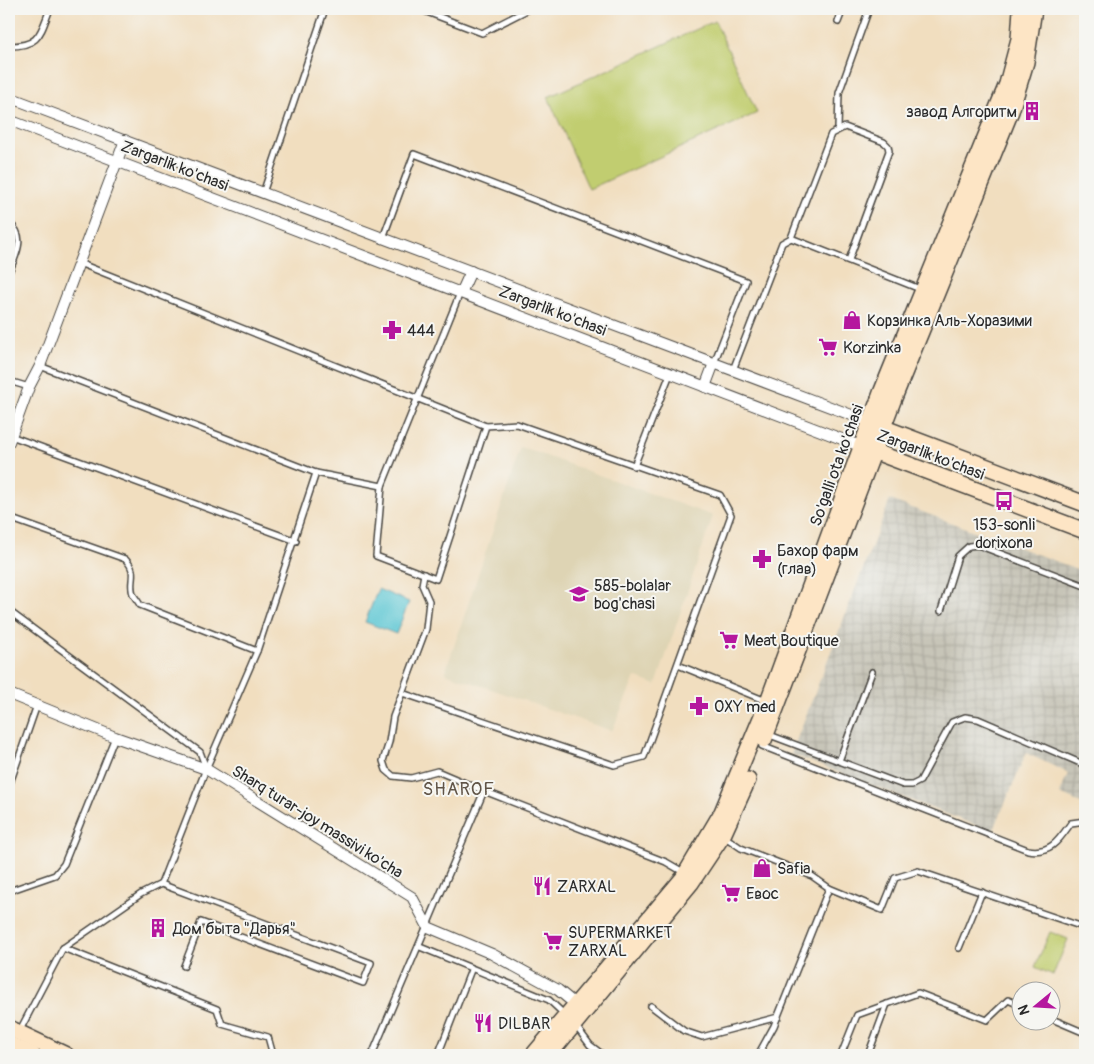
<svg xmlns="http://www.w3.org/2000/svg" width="1094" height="1064" viewBox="0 0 1094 1064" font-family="Pangolin,sans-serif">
	<defs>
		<pattern id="industrial-grid" width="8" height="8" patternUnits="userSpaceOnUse" patternTransform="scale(1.25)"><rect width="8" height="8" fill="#c7c5b8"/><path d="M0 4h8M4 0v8" fill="none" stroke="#aba99e"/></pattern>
	</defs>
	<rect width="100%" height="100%" fill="#f6f6f2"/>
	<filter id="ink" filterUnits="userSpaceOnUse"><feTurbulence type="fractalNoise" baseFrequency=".02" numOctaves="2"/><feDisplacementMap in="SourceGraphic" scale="10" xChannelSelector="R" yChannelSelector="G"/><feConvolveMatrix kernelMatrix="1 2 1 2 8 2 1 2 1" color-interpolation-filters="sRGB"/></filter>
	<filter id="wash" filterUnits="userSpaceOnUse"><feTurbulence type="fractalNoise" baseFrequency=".0096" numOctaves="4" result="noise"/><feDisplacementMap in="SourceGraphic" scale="20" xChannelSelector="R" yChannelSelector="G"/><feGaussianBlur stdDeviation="1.12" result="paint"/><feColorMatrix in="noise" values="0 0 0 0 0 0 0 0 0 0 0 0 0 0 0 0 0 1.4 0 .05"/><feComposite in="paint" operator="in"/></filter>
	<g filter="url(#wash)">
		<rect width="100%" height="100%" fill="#f1debf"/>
		<polygon fill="#ded4b4" points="521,447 713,516 656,685 635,677 612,731 445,673"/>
		<polygon fill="url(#industrial-grid)" points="890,500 1085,572 1085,805 1060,794 1068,773 1026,753 993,832 791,754"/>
		<g fill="#c1cd6f" stroke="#767c4d">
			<polygon points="715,21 757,113 589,189 548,97"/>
			<polygon points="1050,932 1068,939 1053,975 1035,967"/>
		</g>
		<polygon fill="#5ac6d3" stroke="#42787f" points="378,589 409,602 396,634 365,622"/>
	</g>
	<g filter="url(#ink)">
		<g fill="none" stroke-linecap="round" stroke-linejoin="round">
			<g stroke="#494641" stroke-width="8">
				<g id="lane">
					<polyline points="419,9 482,33 529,9"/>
					<polyline points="838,22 843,9"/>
					<path d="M9,46C40,46 40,34 50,9"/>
					<polyline points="838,129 839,93 869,9"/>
					<polyline points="263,193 325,9"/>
					<path d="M9,223C27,236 16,255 9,272"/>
					<polyline points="383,238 414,154 746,281 714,363"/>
					<polyline points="791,238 920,289"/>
					<polyline points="79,263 486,426"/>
					<polyline points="40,366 316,473"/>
					<polyline points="733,370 782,243 791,238 831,134 845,127 884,142 888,146 889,151 849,260"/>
					<polyline points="9,381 29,387"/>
					<polyline points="11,436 296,541"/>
					<polyline points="634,466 670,374"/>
					<polyline points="382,486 376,556 436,579 486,426 517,424 720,495 731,515 644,757 614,765 402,693"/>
					<path d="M9,518L125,559C139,573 128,580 133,594C135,598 138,601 140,605L257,651"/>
					<polyline points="9,611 200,752 206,768"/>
					<polyline points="941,611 958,556 969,546 978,545 1085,586"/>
					<polyline points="678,665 766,701"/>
					<polyline points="767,734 903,785 912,785 920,781 952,722 965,717 978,719 1085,765"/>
					<path d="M762,746L1028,850C1051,854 1059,840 1071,823L1085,821"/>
					<polyline points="839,761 872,672"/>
					<polyline points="9,786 37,705"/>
					<polyline points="484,791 666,862 685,873"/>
					<polyline points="725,837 741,848 812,876 829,888 882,910 895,878 918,871 1083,927 1085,922"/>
					<polyline points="9,891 55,875 64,864 115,737"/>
					<polyline points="420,947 549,1000 565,1015"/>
					<polyline points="63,948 217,1009 222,1024 268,1037 273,1055"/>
					<polyline points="959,948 982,892"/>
					<polyline points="184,966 201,922 363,983 371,963 161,884 206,769 257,651 316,473 382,486 460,293"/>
					<polyline points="651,1006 684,1031 702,1037 778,1017"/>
					<polyline points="1052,1019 1085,1033"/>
					<polyline points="575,1025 590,1045 603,1055"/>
					<polyline points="19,1032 63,948 141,894 161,884"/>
					<polyline points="372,1055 484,791 437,771 411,778 393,776 386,770 383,761 389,742 393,717 426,629 429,601 422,585 424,574"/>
					<polyline points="438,1055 471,970"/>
					<polyline points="758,1055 774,1026 829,888"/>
					<polyline points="841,1055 857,1015 918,993 987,1020 1008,1000 1022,1006"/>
					<polyline points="868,1055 887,1004"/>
					<polyline points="1085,1055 1085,1053"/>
				</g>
			</g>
			<g stroke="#494641" stroke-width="12">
				<g id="street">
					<polyline points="9,97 870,422"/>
					<polyline points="9,120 860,446"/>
					<polyline points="461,293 471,271"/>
					<polyline points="705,387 714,363"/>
					<polyline points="9,442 29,387 40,366 125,140"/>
					<polyline points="9,694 115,737 206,769 412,897 428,927 492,954 558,990 581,1009"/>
				</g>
			</g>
			<g stroke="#494641" stroke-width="18">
				<g id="secondary">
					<polyline points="874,424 1085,504"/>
					<polyline points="865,448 1085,531"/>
					<polyline points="764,740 894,398 1011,111 1026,62 1034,9"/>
					<polyline points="9,1028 66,1055"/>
					<polyline points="9,1044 33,1055"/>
					<polyline points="533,1055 683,878 722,812 768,701 881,393 1007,84 1019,39 1021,9"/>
					<polyline points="549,1055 691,883 723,835 748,780"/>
				</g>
			</g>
			<use href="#lane" stroke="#fff" stroke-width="5"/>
			<use href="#street" stroke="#fff" stroke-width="10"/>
			<use href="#secondary" stroke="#fde5c5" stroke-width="15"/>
		</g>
	</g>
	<defs>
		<g id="building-bare" transform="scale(1.5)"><path d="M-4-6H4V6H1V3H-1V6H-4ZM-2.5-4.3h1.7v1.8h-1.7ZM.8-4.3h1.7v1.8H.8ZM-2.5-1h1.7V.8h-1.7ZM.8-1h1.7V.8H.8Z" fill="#b5179e" stroke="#f6f6f2" stroke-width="2.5" paint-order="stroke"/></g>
		<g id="shop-bare" transform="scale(1.5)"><path d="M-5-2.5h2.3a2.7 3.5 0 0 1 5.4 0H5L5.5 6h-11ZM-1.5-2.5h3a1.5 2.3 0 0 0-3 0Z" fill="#b5179e" stroke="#f6f6f2" stroke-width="2.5" paint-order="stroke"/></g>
		<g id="pharmacy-bare" transform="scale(1.5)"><path d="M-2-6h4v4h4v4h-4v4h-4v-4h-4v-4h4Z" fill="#b5179e" stroke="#f6f6f2" stroke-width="2.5" paint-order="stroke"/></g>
		<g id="supermarket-bare" transform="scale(1.5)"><path d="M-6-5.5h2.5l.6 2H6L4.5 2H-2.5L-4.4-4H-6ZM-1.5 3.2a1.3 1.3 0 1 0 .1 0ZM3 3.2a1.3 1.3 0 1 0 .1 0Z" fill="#b5179e" stroke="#f6f6f2" stroke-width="2.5" paint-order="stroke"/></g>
		<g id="bus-bare" transform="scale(1.5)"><path d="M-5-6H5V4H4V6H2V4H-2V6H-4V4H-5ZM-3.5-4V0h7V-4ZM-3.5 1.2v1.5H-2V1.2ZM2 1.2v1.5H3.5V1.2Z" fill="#b5179e" stroke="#f6f6f2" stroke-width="2.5" paint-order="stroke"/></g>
		<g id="school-bare" transform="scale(1.5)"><path d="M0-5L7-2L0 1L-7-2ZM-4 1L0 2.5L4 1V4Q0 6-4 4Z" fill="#b5179e" stroke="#f6f6f2" stroke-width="2.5" paint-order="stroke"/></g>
		<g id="restaurant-bare" transform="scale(1.5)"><path d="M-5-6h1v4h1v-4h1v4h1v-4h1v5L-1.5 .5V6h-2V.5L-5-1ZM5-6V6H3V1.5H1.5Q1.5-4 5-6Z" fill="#b5179e" stroke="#f6f6f2" stroke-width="2.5" paint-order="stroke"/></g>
	</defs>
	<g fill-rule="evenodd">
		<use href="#building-bare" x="1032" y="111"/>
		<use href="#shop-bare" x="852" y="320"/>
		<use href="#pharmacy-bare" x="392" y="330"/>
		<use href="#supermarket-bare" x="828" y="347"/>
		<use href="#bus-bare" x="1004" y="501"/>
		<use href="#pharmacy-bare" x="762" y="559"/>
		<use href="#school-bare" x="579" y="594"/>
		<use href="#supermarket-bare" x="729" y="640"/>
		<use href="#pharmacy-bare" x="699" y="706"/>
		<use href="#shop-bare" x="762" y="868"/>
		<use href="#restaurant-bare" x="542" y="886"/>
		<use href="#supermarket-bare" x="731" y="893"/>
		<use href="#building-bare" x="158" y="928"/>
		<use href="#supermarket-bare" x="553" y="941"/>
		<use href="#restaurant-bare" x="483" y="1023"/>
	</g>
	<g text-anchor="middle" stroke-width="4" stroke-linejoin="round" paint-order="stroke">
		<g font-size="16" fill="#2b2b2b" stroke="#f6f6f2" text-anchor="start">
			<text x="1017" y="117" text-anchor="end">завод Алгоритм</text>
			<text x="867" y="326">Корзинка Аль-Хоразими</text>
			<text x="407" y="336">444</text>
			<text x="843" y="353">Korzinka</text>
			<text x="1004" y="530" text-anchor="middle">153-sonli<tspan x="1004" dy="18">dorixona</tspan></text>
			<text x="777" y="556">Бахор фарм<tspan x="777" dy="18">(глав)</tspan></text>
			<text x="594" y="591">585-bolalar<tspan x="594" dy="18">bog'chasi</tspan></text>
			<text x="744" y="646">Meat Boutique</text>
			<text x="714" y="712">OXY med</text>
			<text x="777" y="874">Safia</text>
			<text x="557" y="892">ZARXAL</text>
			<text x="746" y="899">Евос</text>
			<text x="173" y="934">Дом быта "Дарья"</text>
			<text x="568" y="938">SUPERMARKET<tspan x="568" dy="18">ZARXAL</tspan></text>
			<text x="498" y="1029">DILBAR</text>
		</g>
		<g font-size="16" fill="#2b2b2b" stroke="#f6f6f2">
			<text transform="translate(175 165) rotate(21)" y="6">Zargarlik ko'chasi</text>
			<text transform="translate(553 310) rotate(21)" y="6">Zargarlik ko'chasi</text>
			<text transform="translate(931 454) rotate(21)" y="6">Zargarlik ko'chasi</text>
			<text transform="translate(836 465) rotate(-70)" y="6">So'galli ota ko'chasi</text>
			<text transform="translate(318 821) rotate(32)" y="6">Sharq turar-joy massivi ko'cha</text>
		</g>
		<g font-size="18" letter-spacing="1" fill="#605447" stroke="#f6f6f2">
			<text x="459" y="795">SHAROF</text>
		</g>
	</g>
	<rect width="1094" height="1064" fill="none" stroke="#f6f6f2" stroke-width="30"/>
	<g transform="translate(1036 1006) rotate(252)"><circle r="24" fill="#f6f6f2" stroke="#a5a5a2"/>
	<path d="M0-4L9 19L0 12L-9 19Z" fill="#b5179e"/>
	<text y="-8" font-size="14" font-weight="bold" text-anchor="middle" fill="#2b2b2b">N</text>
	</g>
</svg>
